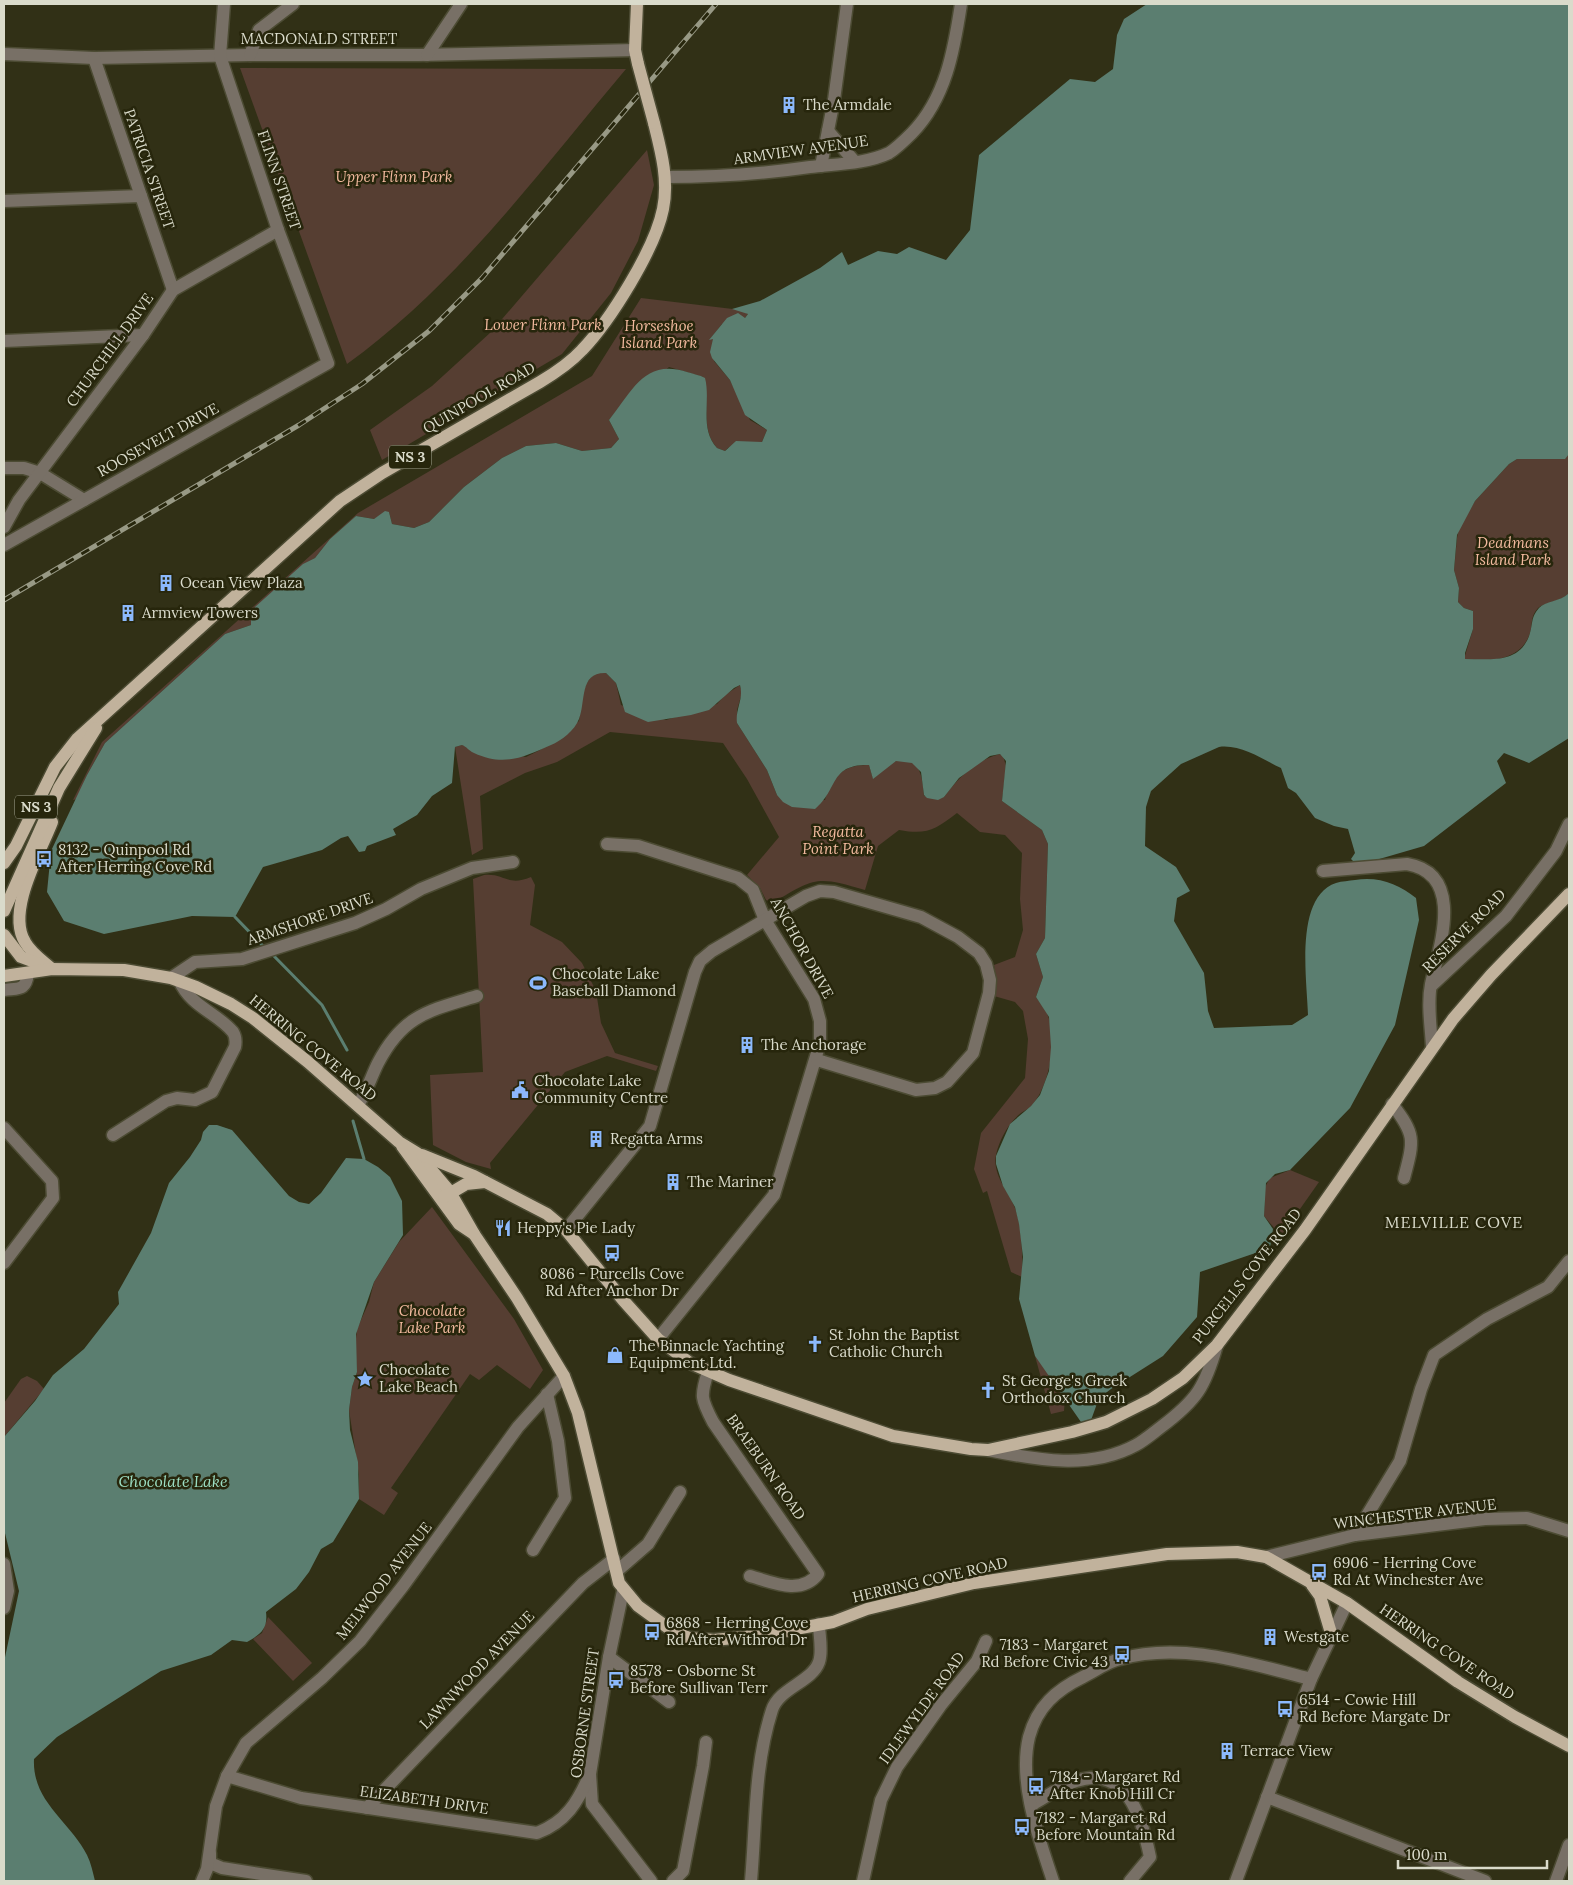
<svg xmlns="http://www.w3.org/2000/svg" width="1573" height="1885" viewBox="0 0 1573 1885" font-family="Lora,serif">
	<rect width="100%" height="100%" fill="#313016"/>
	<g fill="#563e32">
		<path d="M240,68L626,69C539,172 458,284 347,364Z"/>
		<polygon points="647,150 654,185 638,241 611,293 562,354 382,460 370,430 432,386 491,332"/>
		<path d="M641,298L741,310L748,314L745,318L722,324L711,338L713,339L714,361L730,380L750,420L767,430L762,442C749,445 735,439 725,451L717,448C699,428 711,399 703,377L669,367L616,412L609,420L619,439L611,448L582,451L556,443L526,446L502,458L464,487L429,522L414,528L392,524L389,512L374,519L356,516L330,539L315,558L304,564L254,609L251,615V625L225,634L105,743L87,775L77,799L73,800L102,742L358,513L592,376Z"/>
		<path d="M1569,454V593C1561,602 1545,602 1538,608C1530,617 1533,623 1530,633C1521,661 1489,662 1464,659L1473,629V611L1464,608L1458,602L1459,588L1454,570L1457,538L1459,528L1475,501L1509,464L1517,459H1563Z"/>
		<path d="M597,673H606L616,683L621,705L666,720L717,704L725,695L740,685L742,693L737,710V723L767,770L777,795L825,800C831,776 845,764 869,765L873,778C881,773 887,764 896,761C920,753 923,780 924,796L944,797C956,780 977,759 1000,754L1003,756L1006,766L1002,801L1042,830L1048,844L1045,938L1036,954L1043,977L1036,997C1040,1003 1046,1009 1048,1016C1058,1040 1049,1085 1033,1104C1030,1108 1025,1110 1021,1113C1009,1122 999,1140 996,1155C992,1175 1009,1192 1015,1208C1022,1226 1023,1258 1022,1277L1011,1272L987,1191L983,1193L974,1169L981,1133L1025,1078L1028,1039L1023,1011L1015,1002L994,996L996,980L994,965L1015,957L1023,930L1020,899L1022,853L1005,835L980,832L957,813C935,830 927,835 899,830L878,846L865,890C817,876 815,877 773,903L766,900L760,888L747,875L779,837L747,779L723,743L610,732L557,762L525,773L480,796L483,849L472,855L455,747L462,745L526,757L540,750L579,721C582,705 581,680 597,673Z"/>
		<path d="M484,875C505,873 507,887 531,877L535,885L530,925L562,942L582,963L596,991L601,1023L615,1053L658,1066L656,1071L607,1056L565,1072L490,1163L491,1169L466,1162L433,1145L430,1075L483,1072L473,879Z"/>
		<polygon points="1290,1170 1319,1182 1281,1236 1264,1216 1265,1187 1270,1178"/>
		<polygon points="432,1207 514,1319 543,1370 530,1389 497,1365 479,1380 470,1374 391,1488 398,1493 384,1515 359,1499 359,1475 349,1410 352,1387 357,1372 355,1347 357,1329 369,1302 374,1282 399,1242"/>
		<polygon points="1035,1356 1063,1393 1065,1398 1064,1411 1051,1414"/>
		<polygon points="27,1376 37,1381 44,1389 4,1437 4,1403 21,1379"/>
		<polygon points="268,1617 312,1663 293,1681 253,1639 262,1633"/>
	</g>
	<g fill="#5b7e70">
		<path d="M1147,4H1569V454L1565,459H1517L1509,464L1475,501L1457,535L1454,570L1459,588L1458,602L1464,608L1473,611V629L1465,653V659C1491,659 1521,664 1530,633C1533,622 1531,617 1539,608C1545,601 1560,602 1569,593V738L1529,763L1504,753L1497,761L1506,783L1424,846L1369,862L1355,863L1351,859L1355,853L1348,829L1334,826L1315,818L1296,793L1288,788L1281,768C1262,759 1240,744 1219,747L1181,764L1151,791L1146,807L1145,846L1176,867L1190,891L1177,898L1174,921L1204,973L1208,1011L1214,1028L1292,1025L1308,1015C1307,980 1294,897 1336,883C1342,881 1349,881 1355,880C1378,876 1399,884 1416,898L1419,920L1395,1025L1350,1108L1290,1170L1275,1174L1266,1183L1264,1216L1273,1229L1270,1248L1200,1272L1197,1317L1163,1356L1111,1389L1099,1398L1090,1423L1081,1422L1035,1356L1019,1299L1023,1257L1019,1224L1015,1207L1003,1186L996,1164V1156L1010,1124L1031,1106L1040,1095L1049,1071L1051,1047L1049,1017L1036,997L1043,977L1036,954L1045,938L1048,844L1042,830L1002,801L1006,761L1000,754L990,756L959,778L944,797L938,800L927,798L924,795L921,772L912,763L896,761L873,779L869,765C829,764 839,789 815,809L792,807L783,802L777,795L767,770L737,723C735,709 744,699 740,685L734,688L709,710L691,715L648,722L625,712L616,683L606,673C579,672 586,701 579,719C575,730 561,741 551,745C524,757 504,767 474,753C468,750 467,747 462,745L455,747L452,783L432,796L417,815L393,829L396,835L367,846L365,851L359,852L348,836L341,838L322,850L263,867L235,917L192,916L104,934L64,921L47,892L51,851L87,775L105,743L225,634L251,625V614L255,607L303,564L315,558L330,539L356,516L374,519L385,511L389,512L392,524L414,528L429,522L464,487L502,458L526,446L556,443L582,451L611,448L619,439L609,420C632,392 644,358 687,372C693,374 700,375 705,378C711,401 699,428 717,448L725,451L736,441L762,442L767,430L745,415L730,380L712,358L710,352L713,339L709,340L727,318L738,313L745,318L748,314L732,309L760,301L820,268L842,252L848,265L878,251L897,254L909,247L946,260L970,230L979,155L1070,79L1095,82L1113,69L1117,35L1124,19Z"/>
		<path d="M209,1125H217L232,1130L289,1196L299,1202L309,1204L321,1193L346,1158L364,1159L378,1167L390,1177L402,1201L403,1235L374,1282L356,1334L357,1372L352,1387L349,1410L350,1430L358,1462L359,1499L333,1542L321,1549L309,1572L296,1589L266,1612C268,1629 261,1634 247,1642L232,1640L211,1655L161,1671L57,1737L34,1759C32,1802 70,1821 87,1855C91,1863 93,1873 95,1881H4V1662L19,1591L4,1529V1437L35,1401L53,1375L84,1349L119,1304L118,1292L151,1233L169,1183L190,1157L201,1140L203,1132Z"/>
	</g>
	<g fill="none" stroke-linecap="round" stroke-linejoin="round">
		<g stroke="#5b7e70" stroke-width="3">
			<polyline points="235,917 264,947"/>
			<polyline points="271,953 322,1005 347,1050"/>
			<polyline points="353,1121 364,1159"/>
		</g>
		<g stroke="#4c4b33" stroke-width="15">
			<g id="minor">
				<polyline points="4,54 94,58 250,55 419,55 635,50"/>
				<polyline points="250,55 259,30 293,4"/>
				<polyline points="427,55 461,4"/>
				<polyline points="94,58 173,290"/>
				<polyline points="828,131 855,162"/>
				<polyline points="821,166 834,100 847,4"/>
				<path d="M666,177C714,177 762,174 810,167C835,164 866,164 889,153C897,148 905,140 912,133C946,98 954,50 961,4"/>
				<polyline points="4,201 141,196"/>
				<polyline points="4,341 143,335"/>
				<polyline points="4,468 24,468 40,473 84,500"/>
				<polyline points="4,527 19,500 143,335 173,290 278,230"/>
				<polyline points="4,545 328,363 278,230 220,56 224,4"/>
				<polyline points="607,844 638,846 738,878 753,890 765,920 814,999 820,1021 820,1043 774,1195 658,1339"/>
				<path d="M1323,871L1407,864C1466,874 1439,948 1431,984C1427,1004 1431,1027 1432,1047"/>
				<polyline points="171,978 195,962 242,959 355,923 386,909 421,889 472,868 513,862"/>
				<polyline points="1431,986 1506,916 1556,851 1569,824"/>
				<path d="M4,990C19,988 26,991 28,973"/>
				<path d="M1392,1104C1416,1135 1414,1140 1404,1178"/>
				<path d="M358,1105C367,1091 371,1077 378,1063C403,1015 428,1011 477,996"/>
				<polyline points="4,1128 52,1181 53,1198 4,1263"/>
				<path d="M113,1135L166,1101L177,1098L195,1100L212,1092L235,1047C236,1042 236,1037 233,1032C216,1012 191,1007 179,980"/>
				<polyline points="566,1230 650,1126 695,972 700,961 712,951 806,896 820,891 834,892 921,917 958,937 979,953 986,964 990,980 989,993 973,1053 947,1082 935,1088 916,1090 817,1060"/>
				<path d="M708,1372C700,1396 701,1399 713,1422L818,1574C801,1596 771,1582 750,1576"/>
				<path d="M988,1450C1037,1460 1090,1470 1136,1445C1145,1440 1153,1433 1161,1427C1197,1400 1205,1387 1217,1345"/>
				<polyline points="1355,1535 1400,1461 1421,1389 1434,1355 1487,1319 1548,1287 1569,1261"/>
				<polyline points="533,1550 565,1498 558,1441 547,1394"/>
				<polyline points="1266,1557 1355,1535 1485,1519 1527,1518 1569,1531"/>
				<polyline points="4,1564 8,1591 4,1608"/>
				<polyline points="617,1571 648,1544 680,1492"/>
				<polyline points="623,1591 609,1657 590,1774 592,1804 651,1881"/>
				<polyline points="609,1657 669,1702"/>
				<path d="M227,1776L301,1798L537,1833C566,1822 578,1802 590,1774"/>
				<polyline points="1267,1797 1485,1881"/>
				<path d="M1031,1805C1045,1798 1060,1786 1076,1781C1127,1764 1142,1818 1150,1857L1130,1881"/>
				<polyline points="367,1808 583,1583 614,1559"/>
				<polyline points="210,1853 210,1863 222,1868 306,1881"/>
				<polyline points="202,1881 207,1869 216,1806 227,1776 246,1743 322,1678 360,1641 403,1586 518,1427 564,1376"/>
				<polyline points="673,1881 683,1871 703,1766 706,1742"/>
				<path d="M751,1881C756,1824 754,1766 772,1710C779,1688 812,1682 819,1662C823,1651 819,1635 819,1624"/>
				<polyline points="863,1881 881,1800 897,1767 941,1705 977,1661 986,1641"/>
				<path d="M1053,1881C1039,1838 1018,1783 1029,1737C1037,1707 1056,1690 1083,1677C1095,1671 1107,1662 1120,1659C1183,1641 1250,1664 1311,1679"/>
				<polyline points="1236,1881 1311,1679 1347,1603"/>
				<polyline points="1556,1881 1569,1845"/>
			</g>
		</g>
		<g stroke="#4c4b33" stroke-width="15">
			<g id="major">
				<polyline points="637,4 635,50 638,64"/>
				<path d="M52,822C40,853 6,911 25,942C31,953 43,961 52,969"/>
				<path d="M4,863L16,846L55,767L77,739L340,501L382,473L540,382C555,373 570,363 582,350C610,321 655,249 663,209C669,180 661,151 654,123"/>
				<polyline points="4,911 59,788 96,728"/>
				<polyline points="4,935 21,957 45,966"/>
				<polyline points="4,976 52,969 124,970 171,978 196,987 231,1004 253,1018 308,1062 399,1142 417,1153 450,1192 474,1234 517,1298 564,1376 578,1413 619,1583 638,1606 671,1630 689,1638 714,1640 763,1635 833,1622 867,1609 974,1583 1167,1554 1237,1552 1266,1557 1347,1603 1458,1682 1515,1717 1569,1746"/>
				<polyline points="402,1146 459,1224 474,1234"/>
				<polyline points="422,1155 474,1176 547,1214 566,1230 623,1300 658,1339 690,1363 729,1380 893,1436 971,1449 988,1450 1072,1432 1106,1422 1152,1399 1183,1378 1217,1345 1305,1230 1453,1019 1491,975 1569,894"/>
				<polyline points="444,1197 466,1184 485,1182"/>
				<polyline points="1312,1585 1320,1596 1331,1633"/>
			</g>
		</g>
		<use href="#minor" stroke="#787066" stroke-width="12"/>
		<use href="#major" stroke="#c1b29c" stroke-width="12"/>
		<g stroke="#989985" stroke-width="5">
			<polyline id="rail" points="4,600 299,425 362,384 429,331 482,278 716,4"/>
		</g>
		<use href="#rail" stroke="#27260c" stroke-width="3" stroke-dasharray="9" stroke-linecap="butt"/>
		<g stroke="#4c4b33" stroke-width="15" stroke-linecap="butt">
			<polyline id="major-bridge" points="638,64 654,123"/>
		</g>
		<use href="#major-bridge" stroke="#c1b29c" stroke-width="12"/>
	</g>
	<defs>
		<g id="building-bare" transform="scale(1.35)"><path d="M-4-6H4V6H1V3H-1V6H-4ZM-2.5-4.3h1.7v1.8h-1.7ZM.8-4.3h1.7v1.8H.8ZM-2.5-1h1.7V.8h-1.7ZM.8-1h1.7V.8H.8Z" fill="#8cb9fc" stroke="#27260c" stroke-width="2.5" paint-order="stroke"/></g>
		<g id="bus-bare" transform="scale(1.35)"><path d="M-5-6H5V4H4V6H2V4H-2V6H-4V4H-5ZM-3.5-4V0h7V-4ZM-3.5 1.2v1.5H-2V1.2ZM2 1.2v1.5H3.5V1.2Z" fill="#8cb9fc" stroke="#27260c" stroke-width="2.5" paint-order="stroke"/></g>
		<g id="stadium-bare" transform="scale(1.35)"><path d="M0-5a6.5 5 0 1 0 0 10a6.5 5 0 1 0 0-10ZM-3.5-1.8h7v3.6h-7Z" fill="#8cb9fc" stroke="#27260c" stroke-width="2.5" paint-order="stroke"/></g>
		<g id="civic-bare" transform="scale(1.35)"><path d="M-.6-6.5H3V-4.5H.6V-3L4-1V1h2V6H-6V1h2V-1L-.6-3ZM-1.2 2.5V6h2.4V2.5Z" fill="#8cb9fc" stroke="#27260c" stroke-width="2.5" paint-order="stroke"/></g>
		<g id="restaurant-bare" transform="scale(1.35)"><path d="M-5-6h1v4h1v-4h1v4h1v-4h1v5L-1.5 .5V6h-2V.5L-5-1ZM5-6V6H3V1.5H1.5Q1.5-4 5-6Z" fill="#8cb9fc" stroke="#27260c" stroke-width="2.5" paint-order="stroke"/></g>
		<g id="church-bare" transform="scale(1.35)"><path d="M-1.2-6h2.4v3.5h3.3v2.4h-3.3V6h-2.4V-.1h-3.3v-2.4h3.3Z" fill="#8cb9fc" stroke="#27260c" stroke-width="2.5" paint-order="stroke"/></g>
		<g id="shop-bare" transform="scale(1.35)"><path d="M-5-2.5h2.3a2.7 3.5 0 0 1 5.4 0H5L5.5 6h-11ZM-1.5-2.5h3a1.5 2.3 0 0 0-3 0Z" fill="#8cb9fc" stroke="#27260c" stroke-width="2.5" paint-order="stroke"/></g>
		<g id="sight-bare" transform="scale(1.35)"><path d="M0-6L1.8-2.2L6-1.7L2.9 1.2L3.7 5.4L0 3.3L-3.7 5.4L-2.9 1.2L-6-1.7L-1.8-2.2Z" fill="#8cb9fc" stroke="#27260c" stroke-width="2.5" paint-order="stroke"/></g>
	</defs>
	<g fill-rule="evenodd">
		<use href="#building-bare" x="789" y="105"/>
		<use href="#building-bare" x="166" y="583"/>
		<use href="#building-bare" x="128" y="613"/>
		<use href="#bus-bare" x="44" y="859"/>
		<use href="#stadium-bare" x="538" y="983"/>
		<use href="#building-bare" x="747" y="1045"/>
		<use href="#civic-bare" x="520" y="1090"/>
		<use href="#building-bare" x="596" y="1139"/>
		<use href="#building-bare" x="673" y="1182"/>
		<use href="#restaurant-bare" x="503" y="1228"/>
		<use href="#bus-bare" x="612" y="1253"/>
		<use href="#church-bare" x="815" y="1344"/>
		<use href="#shop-bare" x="615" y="1355"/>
		<use href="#sight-bare" x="365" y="1379"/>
		<use href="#church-bare" x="988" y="1390"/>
		<use href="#bus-bare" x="1319" y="1572"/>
		<use href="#bus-bare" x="652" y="1632"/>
		<use href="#building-bare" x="1270" y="1637"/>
		<use href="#bus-bare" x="1122" y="1654"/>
		<use href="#bus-bare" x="616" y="1680"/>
		<use href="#bus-bare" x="1285" y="1709"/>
		<use href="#building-bare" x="1227" y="1751"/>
		<use href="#bus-bare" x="1036" y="1786"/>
		<use href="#bus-bare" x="1022" y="1827"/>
	</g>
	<g text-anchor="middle" stroke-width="5" stroke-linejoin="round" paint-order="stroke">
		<g fill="#27260c" stroke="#a4a592" stroke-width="1">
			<rect x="389" y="445.5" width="42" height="23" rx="4"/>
			<rect x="15" y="795.5" width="42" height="23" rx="4"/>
		</g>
		<g font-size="14" font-weight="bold" fill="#dadbcb">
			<text x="410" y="462">NS 3</text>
			<text x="36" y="812">NS 3</text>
		</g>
		<g font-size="15" fill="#dadbcb" stroke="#27260c">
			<text x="319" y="44">MACDONALD STREET</text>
			<text transform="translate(801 150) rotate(-8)" y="5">ARMVIEW AVENUE</text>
			<text transform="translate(149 169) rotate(71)" y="5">PATRICIA STREET</text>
			<text transform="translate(279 180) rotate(71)" y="5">FLINN STREET</text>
			<text transform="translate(110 350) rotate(-54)" y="5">CHURCHILL DRIVE</text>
			<text transform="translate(479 398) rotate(-30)" y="5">QUINPOOL ROAD</text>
			<text transform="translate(158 440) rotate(-29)" y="5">ROOSEVELT DRIVE</text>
			<text transform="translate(310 919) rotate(-19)" y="5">ARMSHORE DRIVE</text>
			<text transform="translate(1464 931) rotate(-45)" y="5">RESERVE ROAD</text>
			<text transform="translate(802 948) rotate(61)" y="5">ANCHOR DRIVE</text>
			<text transform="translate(313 1048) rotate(39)" y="5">HERRING COVE ROAD</text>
			<text transform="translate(1247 1276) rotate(-52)" y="5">PURCELLS COVE ROAD</text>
			<text transform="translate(766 1467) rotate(55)" y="5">BRAEBURN ROAD</text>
			<text transform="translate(1415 1514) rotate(-7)" y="5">WINCHESTER AVENUE</text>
			<text transform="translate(930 1580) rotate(-13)" y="5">HERRING COVE ROAD</text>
			<text transform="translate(384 1581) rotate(-52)" y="5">MELWOOD AVENUE</text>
			<text transform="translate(1447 1652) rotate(34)" y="5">HERRING COVE ROAD</text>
			<text transform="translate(477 1670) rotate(-46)" y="5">LAWNWOOD AVENUE</text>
			<text transform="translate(922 1708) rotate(-54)" y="5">IDLEWYLDE ROAD</text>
			<text transform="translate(585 1713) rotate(-82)" y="5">OSBORNE STREET</text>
			<text transform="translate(424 1800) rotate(8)" y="5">ELIZABETH DRIVE</text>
		</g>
		<g font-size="15" fill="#dadbcb" stroke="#27260c" text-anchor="start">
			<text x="803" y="110">The Armdale</text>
			<text x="180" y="588">Ocean View Plaza</text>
			<text x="142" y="618">Armview Towers</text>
			<text x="58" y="855">8132 - Quinpool Rd<tspan x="58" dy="17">After Herring Cove Rd</tspan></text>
			<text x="552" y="979">Chocolate Lake<tspan x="552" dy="17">Baseball Diamond</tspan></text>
			<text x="761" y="1050">The Anchorage</text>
			<text x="534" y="1086">Chocolate Lake<tspan x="534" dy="17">Community Centre</tspan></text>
			<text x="610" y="1144">Regatta Arms</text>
			<text x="687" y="1187">The Mariner</text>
			<text x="517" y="1233">Heppy's Pie Lady</text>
			<text x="612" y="1279" text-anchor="middle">8086 - Purcells Cove<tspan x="612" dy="17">Rd After Anchor Dr</tspan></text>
			<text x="829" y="1340">St John the Baptist<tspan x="829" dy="17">Catholic Church</tspan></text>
			<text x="629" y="1351">The Binnacle Yachting<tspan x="629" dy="17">Equipment Ltd.</tspan></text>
			<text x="379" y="1375">Chocolate<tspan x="379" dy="17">Lake Beach</tspan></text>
			<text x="1002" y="1386">St George's Greek<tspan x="1002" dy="17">Orthodox Church</tspan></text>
			<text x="1333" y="1568">6906 - Herring Cove<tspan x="1333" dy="17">Rd At Winchester Ave</tspan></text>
			<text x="666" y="1628">6868 - Herring Cove<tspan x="666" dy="17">Rd After Withrod Dr</tspan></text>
			<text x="1284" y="1642">Westgate</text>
			<text x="1108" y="1650" text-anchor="end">7183 - Margaret<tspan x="1108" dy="17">Rd Before Civic 43</tspan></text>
			<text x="630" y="1676">8578 - Osborne St<tspan x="630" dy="17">Before Sullivan Terr</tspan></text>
			<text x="1299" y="1705">6514 - Cowie Hill<tspan x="1299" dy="17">Rd Before Margate Dr</tspan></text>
			<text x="1241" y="1756">Terrace View</text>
			<text x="1050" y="1782">7184 - Margaret Rd<tspan x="1050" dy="17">After Knob Hill Cr</tspan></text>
			<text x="1036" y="1823">7182 - Margaret Rd<tspan x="1036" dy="17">Before Mountain Rd</tspan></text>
		</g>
		<g font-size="15" font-style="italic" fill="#f3ba9f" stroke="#27260c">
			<text x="394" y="182">Upper Flinn Park</text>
			<text x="543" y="330">Lower Flinn Park</text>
			<text x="659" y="331">Horseshoe<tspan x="659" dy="17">Island Park</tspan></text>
			<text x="1513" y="548">Deadmans<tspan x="1513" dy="17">Island Park</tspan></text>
			<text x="838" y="837">Regatta<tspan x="838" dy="17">Point Park</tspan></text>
			<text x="432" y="1316">Chocolate<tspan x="432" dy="17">Lake Park</tspan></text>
		</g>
		<g font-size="16" letter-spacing="1" fill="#dadbcb" stroke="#27260c">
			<text x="1454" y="1228">MELVILLE COVE</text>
		</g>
		<g font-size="16" font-style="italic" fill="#9cdec3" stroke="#27260c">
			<text x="173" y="1487">Chocolate Lake</text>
		</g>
	</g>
	<rect width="1573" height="1885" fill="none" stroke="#dadbcb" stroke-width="10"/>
	<path d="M1398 1860v8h149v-8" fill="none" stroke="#dadbcb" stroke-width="2.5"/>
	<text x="1406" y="1860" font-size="15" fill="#dadbcb" stroke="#27260c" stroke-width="4" paint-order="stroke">100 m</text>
</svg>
